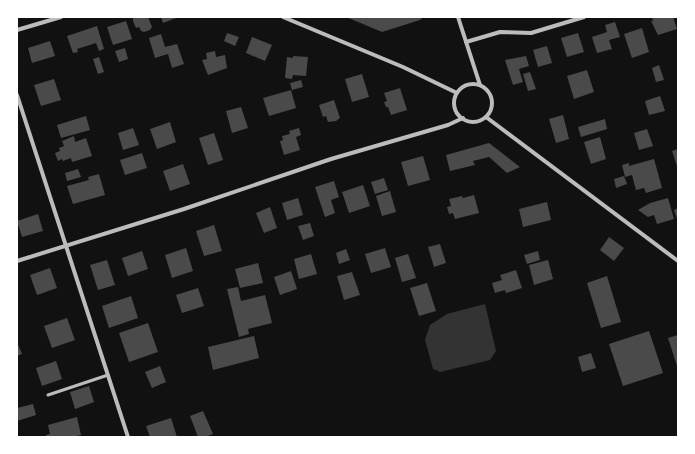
<svg xmlns="http://www.w3.org/2000/svg" width="695" height="454" viewBox="0 0 695 454" font-family="'Open Sans',sans-serif">
	<rect width="100%" height="100%" fill="#111"/>
	<polygon fill="#333" points="485,304 496,351 490,360 440,372 433,369 425,340 430,325 447,314"/>
	<g fill="#4a4a4a">
		<polygon points="136,17 148,17 152,27 150,30 144,32 141,31 139,27 136,28 133,21 133,18"/>
		<polygon points="161,17 179,17 163,23"/>
		<polygon points="346,17 423,17 420,20 382,32"/>
		<polygon points="652,17 673,17 677,29 658,35 651,21 653,21"/>
		<polygon points="126,21 132,39 113,45 107,27"/>
		<polygon points="615,22 620,37 609,40 612,49 597,53 592,37 607,32 605,25"/>
		<polygon points="97,26 104,49 99,51 96,43 77,49 78,52 73,53 67,36"/>
		<polygon points="642,28 649,52 632,58 624,34"/>
		<polygon points="227,33 239,37 235,46 224,41"/>
		<polygon points="578,33 584,52 567,57 561,38"/>
		<polygon points="161,34 165,47 177,44 184,64 172,68 168,54 155,58 149,38"/>
		<polygon points="252,37 272,45 265,61 246,53"/>
		<polygon points="50,41 55,56 32,63 28,48"/>
		<polygon points="547,46 552,63 538,67 533,50"/>
		<polygon points="125,48 128,59 119,62 115,51"/>
		<polygon points="215,51 216,57 225,55 227,68 208,75 202,60 207,59 206,53"/>
		<polygon points="293,56 308,57 306,76 293,75 292,79 285,78 287,57 293,58"/>
		<polygon points="526,56 529,66 519,69 523,82 513,85 505,60"/>
		<polygon points="99,57 104,72 98,74 93,59"/>
		<polygon points="659,65 664,80 656,82 652,68"/>
		<polygon points="587,70 594,92 574,99 567,76"/>
		<polygon points="530,72 536,89 528,91 523,74"/>
		<polygon points="362,74 369,97 352,102 345,79"/>
		<polygon points="54,79 61,100 41,106 34,85"/>
		<polygon points="301,80 303,87 292,90 290,83"/>
		<polygon points="400,88 407,110 391,115 388,107 386,107 384,102 387,101 384,93"/>
		<polygon points="291,90 296,108 269,116 263,98"/>
		<polygon points="660,96 665,111 649,115 645,101"/>
		<polygon points="334,100 340,118 336,121 328,122 326,116 323,117 319,105"/>
		<polygon points="241,107 248,128 232,133 226,111"/>
		<polygon points="563,115 569,139 556,143 549,119"/>
		<polygon points="86,116 90,130 61,138 57,125"/>
		<polygon points="605,119 607,129 581,137 578,127"/>
		<polygon points="170,122 176,142 157,149 150,129"/>
		<polygon points="133,128 139,145 123,150 118,133"/>
		<polygon points="299,128 301,135 296,137 300,150 284,155 280,141 283,140 282,136 290,134 289,131"/>
		<polygon points="647,129 653,146 639,150 634,133"/>
		<polygon points="214,133 223,160 208,165 199,138"/>
		<polygon points="74,136 75,142 86,138 92,156 72,162 71,158 63,161 62,159 58,161 55,153 60,151 59,148 64,146 62,141"/>
		<polygon points="600,137 606,159 591,164 584,142"/>
		<polygon points="489,143 520,167 507,173 489,157 473,161 475,165 450,171 446,155"/>
		<polygon points="678,149 678,169 672,151"/>
		<polygon points="142,153 147,168 125,175 120,160"/>
		<polygon points="423,156 430,180 408,186 401,162"/>
		<polygon points="654,159 662,188 646,193 644,188 636,190 632,175 625,177 622,165 629,163 629,166"/>
		<polygon points="183,164 190,184 170,191 163,171"/>
		<polygon points="78,169 81,177 67,181 65,173"/>
		<polygon points="99,174 105,195 73,204 67,186 89,180 88,177"/>
		<polygon points="624,176 627,184 616,188 614,179"/>
		<polygon points="384,178 388,190 375,194 371,182"/>
		<polygon points="334,181 339,197 331,200 335,213 325,217 315,187"/>
		<polygon points="363,185 370,206 349,213 342,192"/>
		<polygon points="390,191 396,212 382,216 376,196"/>
		<polygon points="474,195 479,213 455,219 453,213 449,214 447,207 451,206 449,199 462,196 463,198"/>
		<polygon points="298,198 303,215 287,220 282,203"/>
		<polygon points="668,198 674,219 657,224 654,215 648,217 638,210 650,203"/>
		<polygon points="547,202 551,220 523,227 519,209"/>
		<polygon points="270,207 277,228 264,233 256,213"/>
		<polygon points="678,208 678,222 674,210"/>
		<polygon points="38,214 43,231 22,237 17,221"/>
		<polygon points="310,223 314,236 303,240 298,226"/>
		<polygon points="214,225 222,251 204,256 196,231"/>
		<polygon points="609,237 624,248 614,261 600,250"/>
		<polygon points="440,244 446,263 434,267 428,247"/>
		<polygon points="186,248 193,271 172,278 165,255"/>
		<polygon points="385,248 391,267 371,273 365,254"/>
		<polygon points="346,249 350,260 339,264 336,253"/>
		<polygon points="142,251 148,269 128,276 122,258"/>
		<polygon points="538,251 540,260 527,264 524,255"/>
		<polygon points="311,254 317,274 299,279 294,259"/>
		<polygon points="408,254 416,278 402,282 395,258"/>
		<polygon points="107,260 115,285 98,290 90,265"/>
		<polygon points="548,260 553,279 534,285 529,265"/>
		<polygon points="258,263 263,283 240,288 235,269"/>
		<polygon points="50,268 57,288 37,295 30,275"/>
		<polygon points="516,270 522,288 506,293 505,290 495,293 492,283 502,280 500,275"/>
		<polygon points="291,271 297,289 280,295 274,277"/>
		<polygon points="352,272 360,295 344,300 337,276"/>
		<polygon points="607,276 621,322 601,328 587,283"/>
		<polygon points="427,283 436,311 419,316 410,288"/>
		<polygon points="238,287 241,301 265,295 272,323 248,329 249,334 239,337 227,289"/>
		<polygon points="198,288 204,306 182,313 176,295"/>
		<polygon points="131,296 138,318 109,328 102,306"/>
		<polygon points="67,318 75,340 52,348 44,326"/>
		<polygon points="148,323 158,352 129,362 119,333"/>
		<polygon points="649,331 663,373 623,386 609,344"/>
		<polygon points="678,335 678,369 668,338"/>
		<polygon points="254,336 259,358 213,370 208,347"/>
		<polygon points="17,342 22,354 17,356"/>
		<polygon points="591,353 596,368 582,372 578,357"/>
		<polygon points="56,361 62,379 42,386 36,368"/>
		<polygon points="160,366 166,382 152,388 145,372"/>
		<polygon points="89,386 94,402 75,409 70,392"/>
		<polygon points="33,404 36,415 17,421 17,408"/>
		<polygon points="203,411 213,434 205,437 198,437 190,416"/>
		<polygon points="77,417 81,435 73,437 46,437 46,435 50,434 48,425"/>
		<polygon points="171,418 177,437 150,437 146,426"/>
	</g>
	<g fill="none" stroke-linecap="round" stroke-linejoin="round">
		<polyline stroke="#bcbcbc" stroke-width="3" points="48,395 108,375"/>
		<g stroke="#bcbcbc" stroke-width="4">
			<polyline points="283,17 403,67 457,93"/>
			<polyline points="458,17 480,85"/>
			<polyline points="17,30 61,17"/>
			<polyline points="466,42 500,32 531,33 584,17"/>
			<circle cx="473" cy="103" r="19"/>
			<polyline points="17,95 128,437"/>
			<polyline points="486,117 678,261"/>
			<polyline points="17,261 184,209 331,159 448,125 463,118"/>
		</g>
	</g>
	<rect width="695" height="454" fill="none" stroke="#ffffff" stroke-width="36"/>
</svg>
